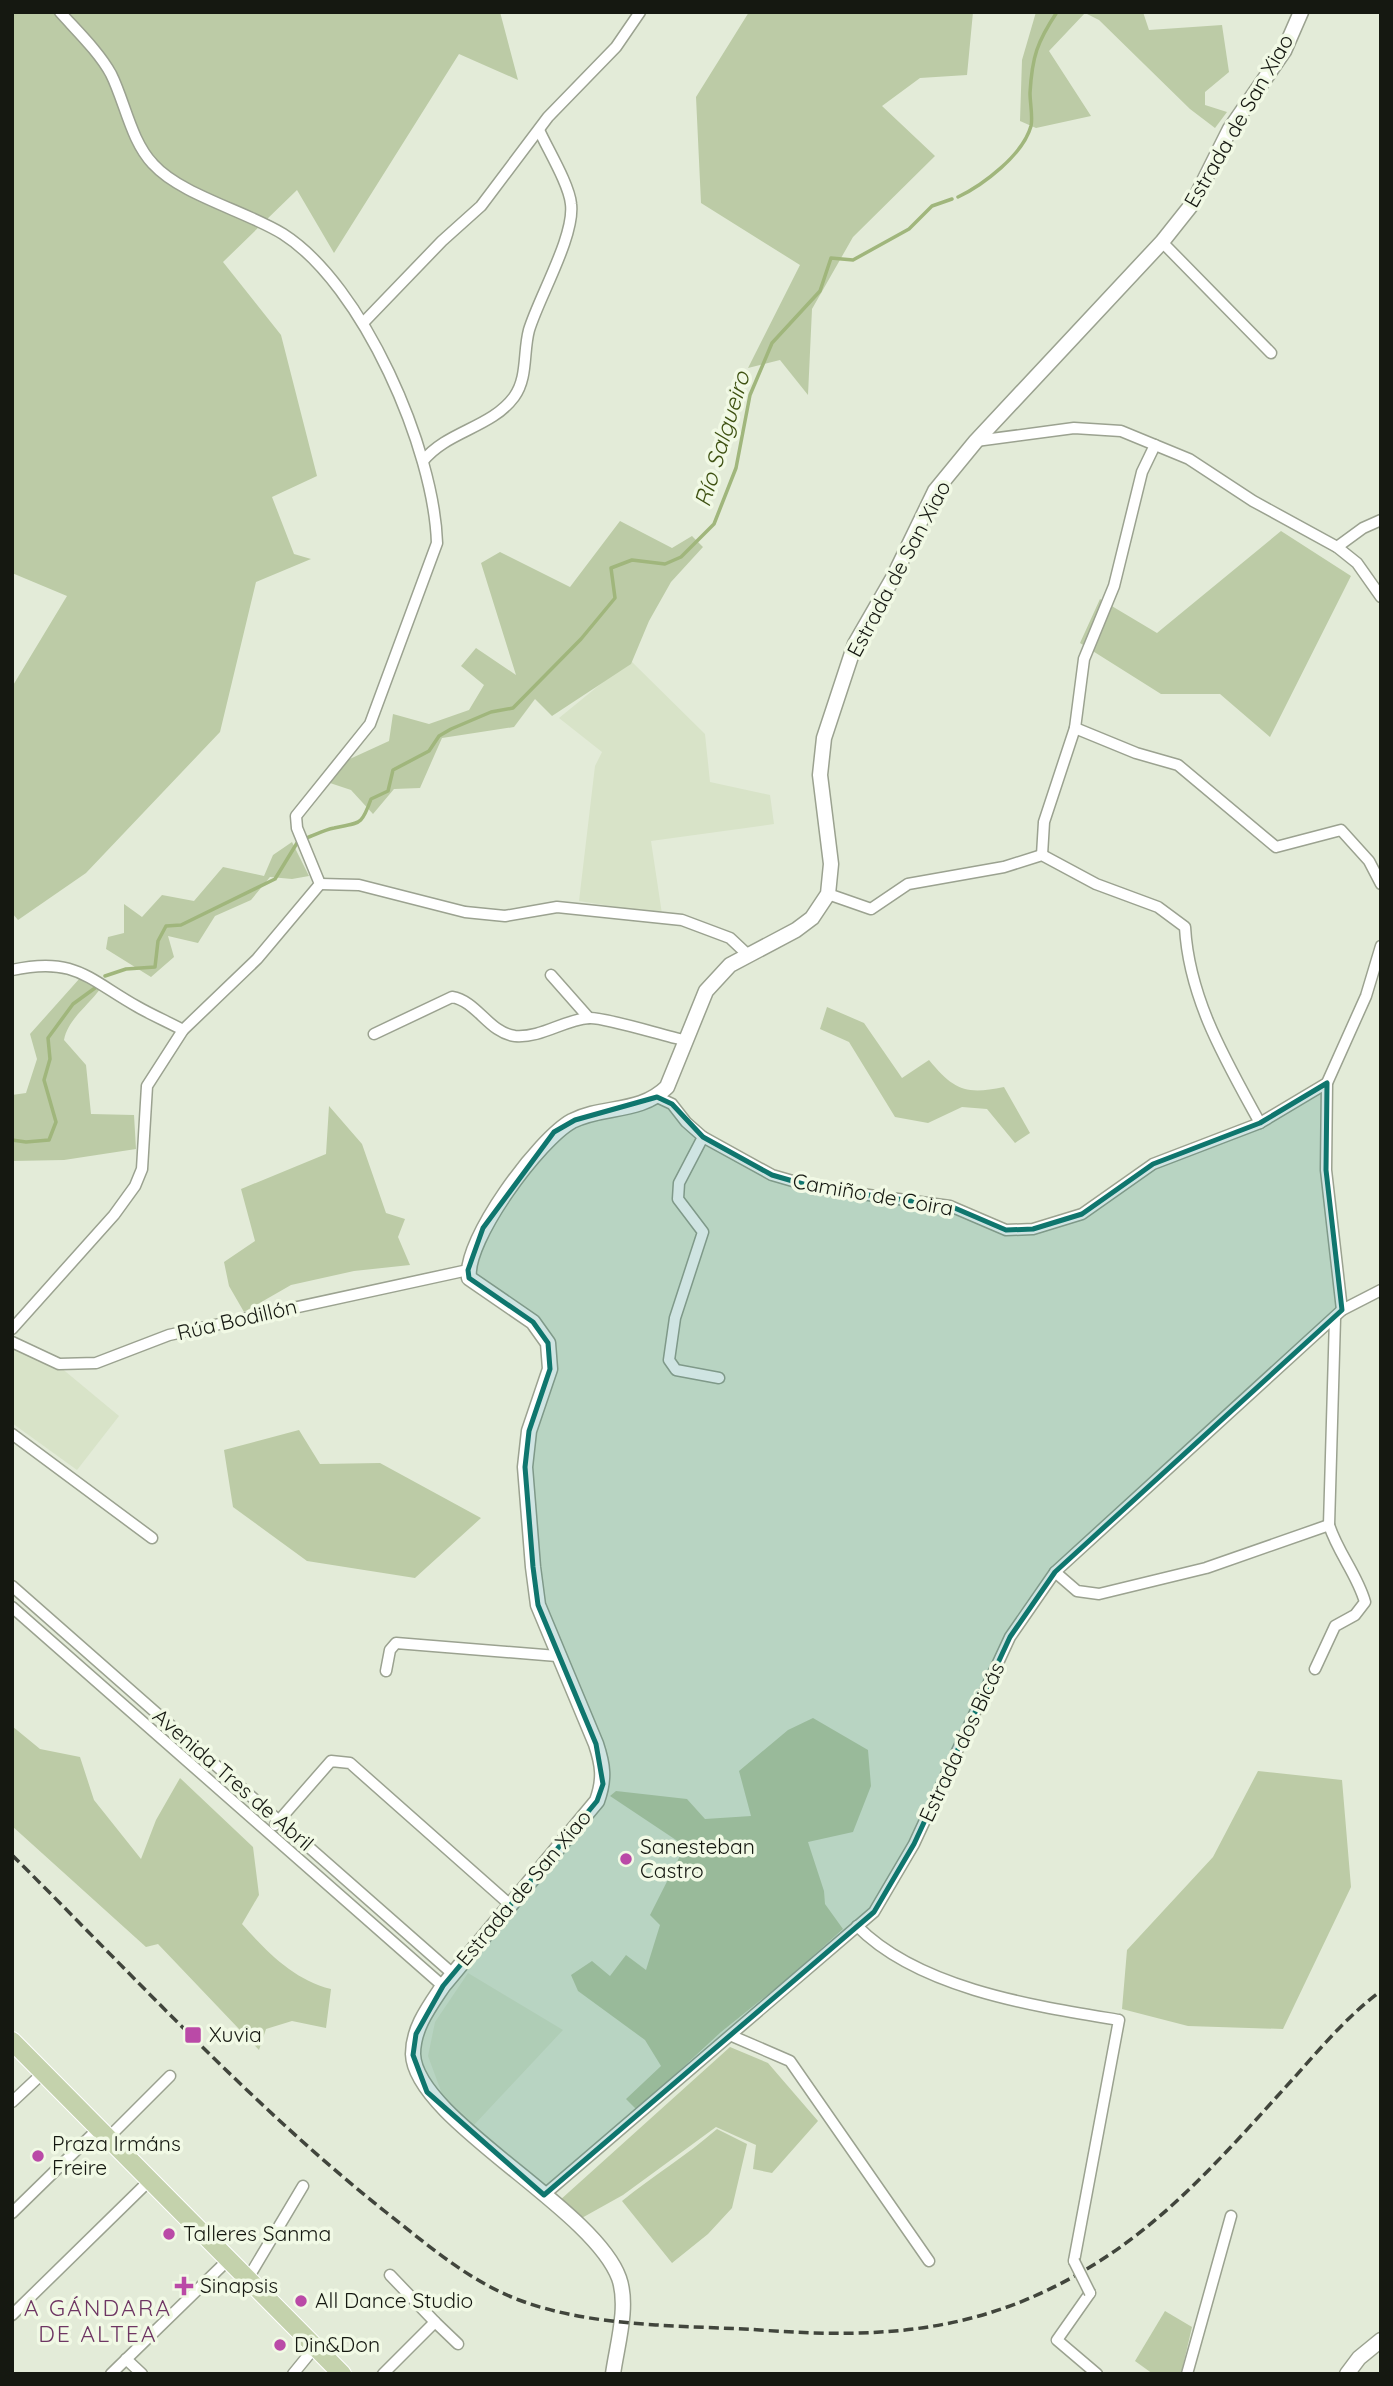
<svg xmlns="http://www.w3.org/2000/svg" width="1393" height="2386" viewBox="0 0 1393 2386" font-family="Quicksand,sans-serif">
	<rect width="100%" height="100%" fill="#e3ebd8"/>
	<g fill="#d8e3c8">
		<polygon points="630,660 705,734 710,782 770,795 774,824 651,841 662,914 579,901 595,766 602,752 559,718"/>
		<polygon points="12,1348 60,1367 119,1416 77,1470 12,1423"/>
		<polygon points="468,1973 563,2030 474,2125 442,2094 428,2056 435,2022"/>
	</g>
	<g fill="#bccba6">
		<polygon points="12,12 500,12 518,80 459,54 334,253 297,190 223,262 281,335 317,476 272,497 294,554 311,559 256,582 220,732 86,873 18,920 12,913 12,687 67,596 12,573"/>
		<polygon points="749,12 973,12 967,75 920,78 882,106 935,156 853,237 812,309 808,395 780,360 748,368 800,265 701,203 696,97"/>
		<polygon points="1036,12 1143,12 1149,30 1222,25 1229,72 1205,92 1205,105 1227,112 1215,128 1190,109 1099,20 1085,13 1049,51 1091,116 1036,128 1020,121 1022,60"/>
		<polygon points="620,521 672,548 692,536 703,547 671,582 649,621 631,664 552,716 535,699 514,727 442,738 420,788 394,789 373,814 351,790 330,783 341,763 389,741 393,714 429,724 469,710 484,685 461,666 476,648 516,675 481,563 500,552 570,587"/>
		<polygon points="1281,531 1351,576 1270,737 1220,694 1161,694 1080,643 1100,599 1157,633"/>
		<polygon points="292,842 309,876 292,879 270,877 251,900 215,916 198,943 168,936 174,957 151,977 106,949 108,937 124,933 124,904 142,917 162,895 194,901 223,867 264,876 273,855"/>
		<path d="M80,978L100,989C88,1006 68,1019 64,1040L86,1065L91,1114L134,1115L136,1149L64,1160L12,1161V1095L26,1093L37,1059L30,1034Z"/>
		<path d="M827,1007L864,1023L902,1078L929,1060C954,1090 965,1095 1004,1087L1030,1133L1015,1143L987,1109L962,1107L928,1123L895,1117L849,1042L820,1029Z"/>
		<polygon points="329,1106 362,1144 386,1213 405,1219 398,1237 410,1265 354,1271 291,1285 244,1312 229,1286 224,1262 255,1241 241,1189 326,1154"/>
		<polygon points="299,1430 320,1464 380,1463 481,1518 415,1578 307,1561 233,1507 224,1450"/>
		<polygon points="813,1718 868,1750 871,1786 853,1832 808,1842 824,1891 825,1904 843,1929 786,1980 721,2032 637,2110 626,2099 661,2066 645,2040 578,1991 571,1975 592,1961 610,1976 626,1955 646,1970 660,1925 650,1915 685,1846 610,1796 616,1791 687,1799 705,1819 751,1816 739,1771 788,1730"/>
		<path d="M12,1726L40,1749L80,1757L94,1800L141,1859L156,1820L180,1778L253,1847L259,1895L242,1924C268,1953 293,1979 331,1989L326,2028L292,2021L266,2029L259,2050L158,1944L146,1947L12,1826Z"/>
		<polygon points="1258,1771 1342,1780 1351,1887 1283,2029 1188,2026 1122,2009 1127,1950 1213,1857"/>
		<polygon points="730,2047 768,2063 818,2121 772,2173 753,2169 756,2145 716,2127 623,2195 580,2219 559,2201"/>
		<path d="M717,2129L747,2144L732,2208L708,2234L672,2263L622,2201C653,2176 686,2156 717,2129Z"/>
		<polygon points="1165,2311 1192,2327 1181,2374 1153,2374 1135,2361"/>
	</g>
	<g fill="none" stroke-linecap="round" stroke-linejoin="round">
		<g stroke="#a0b67c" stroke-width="3.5">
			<path d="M958,197C983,185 1023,155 1031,126C1033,117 1030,103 1030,93C1032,57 1037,42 1057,12"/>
			<path d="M306,838C315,835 324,830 334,828C360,822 361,827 371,799L388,791L393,770L429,751L439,736L451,729L491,712L513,708L581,639L615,598L611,568L632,560L665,564L681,557L714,524L736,468L750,395L772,343L820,291L831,258L853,260L909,229L932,206L952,199"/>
			<polyline points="105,976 126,969 155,967 158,941 166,926 181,925 275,879 297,843"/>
			<polyline points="12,1140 26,1142 49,1140 56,1122 44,1080 50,1059 48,1038 73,1004 95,988"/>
		</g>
		<g stroke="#9ba290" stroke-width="13">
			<g id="minor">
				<polyline points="1162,242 1271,353"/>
				<polyline points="363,323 442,241 481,206 548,117 616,47 640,12"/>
				<polyline points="976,441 1074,428 1121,431 1189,459 1253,501 1337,547 1357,563 1381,597"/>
				<path d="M423,461C447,431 491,428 514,397C528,378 523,352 529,330C539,297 575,236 571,204C569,184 548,150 539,130"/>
				<polyline points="1337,547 1363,528 1381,520"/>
				<polyline points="1075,728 1136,753 1178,765 1276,847 1341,830 1369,861 1381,884"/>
				<polyline points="1042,855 1044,822 1075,728 1084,659 1114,586 1142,472 1155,445"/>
				<polyline points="320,884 359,885 465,912 505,916 557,907 682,920 730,938 747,954"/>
				<path d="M828,894L871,909L908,884L1004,867L1042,855L1096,884L1158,907L1185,927C1189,999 1226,1061 1260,1123"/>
				<path d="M12,970C75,956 88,979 138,1007C152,1015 168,1022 183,1030"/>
				<polyline points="551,975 589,1018"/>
				<path d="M374,1034L452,997C477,1001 489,1033 515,1036C542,1038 563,1020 589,1018C605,1017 664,1036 684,1040"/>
				<polyline points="657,1097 672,1104 686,1122 703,1137 772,1175 817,1188 950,1206 1006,1230 1033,1229 1082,1214 1153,1164 1260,1123 1327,1083"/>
				<polyline points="703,1137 679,1183 678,1199 703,1232 675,1318 669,1360 676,1370 719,1378"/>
				<polyline points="1342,1310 1326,1170 1327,1083 1366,996 1381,946"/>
				<path d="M12,1329L114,1215L135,1186L142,1169L147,1086L183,1030L257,959L320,884L297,828L296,816L370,724L437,543C434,449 363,285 283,234C246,211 181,195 153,164C131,141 125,102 111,74C99,52 77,31 60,12"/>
				<polyline points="12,1342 59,1364 96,1363 169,1335 468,1270"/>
				<polyline points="12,1434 152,1538"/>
				<polyline points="1055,1572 1077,1591 1099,1594 1206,1568 1329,1525"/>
				<polyline points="12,1586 453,1974"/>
				<polyline points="12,1607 443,1986"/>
				<path d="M1315,1669L1335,1626L1355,1615L1365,1602C1357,1574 1338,1553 1329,1525L1335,1318"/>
				<polyline points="386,1671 390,1650 396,1643 557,1656"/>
				<polyline points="275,1825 331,1761 350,1763 508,1903"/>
				<path d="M857,1926C919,1989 1035,2006 1119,2020L1074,2261"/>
				<polyline points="732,2036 790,2061 929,2261"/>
				<polyline points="12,2102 44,2072"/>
				<polyline points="108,2138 170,2076"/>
				<polyline points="544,2195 874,1912 914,1844 1010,1637 1055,1572 1342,1310 1381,1290"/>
				<polyline points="12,2213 99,2128"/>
				<polyline points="247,2280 303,2186"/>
				<polyline points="1090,2293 1057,2340 1097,2374"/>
				<polyline points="12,2315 150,2180"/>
				<polyline points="435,2322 458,2344"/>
				<polyline points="126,2359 142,2374"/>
				<polyline points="111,2374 228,2260"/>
				<polyline points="293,2374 315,2347"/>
				<polyline points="383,2374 435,2322 390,2275"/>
				<polyline points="1187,2374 1231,2216"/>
			</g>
		</g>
		<g stroke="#9ba290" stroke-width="17">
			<g id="tertiary">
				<path d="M613,2374C617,2345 629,2306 619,2278C593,2207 415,2119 413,2054C413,2028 429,2007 443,1986L597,1801C605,1779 603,1765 596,1744L538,1605L533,1567L525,1467L529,1431L550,1369L548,1343L533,1322L469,1278C464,1240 539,1139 572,1121C603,1105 640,1114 667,1087L706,991L730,965L796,930L812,918L828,894L831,864L820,775L824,738L855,644L893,578L935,491L976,441L1162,242L1193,203L1230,129L1284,51L1301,12"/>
				<polyline points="1347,2374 1359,2358 1381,2340"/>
			</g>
		</g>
		<g stroke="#fff" stroke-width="20">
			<polyline id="primary" points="12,2041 342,2374"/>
		</g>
		<use href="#minor" stroke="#fff" stroke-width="10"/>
		<use href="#tertiary" stroke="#fff" stroke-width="14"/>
		<use href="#primary" stroke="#c4d2ac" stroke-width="18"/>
		<path stroke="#41453c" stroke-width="3.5" stroke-dasharray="10 5" stroke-linecap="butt" d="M12,1855C134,1976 252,2106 387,2213C429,2246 469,2281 519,2300C594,2328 681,2325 760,2330C882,2339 982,2333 1090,2267C1170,2219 1230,2148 1292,2080C1320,2049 1347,2016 1381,1991"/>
		<g stroke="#9ba290" stroke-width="13" stroke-linecap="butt">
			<polyline id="minor-bridge" points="1074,2261 1090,2293"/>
		</g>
		<use href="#minor-bridge" stroke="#fff" stroke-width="10"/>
	</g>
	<path fill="#0f766e" fill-opacity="0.2" stroke="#0f766e" stroke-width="5" stroke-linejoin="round" d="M1327,1083L1326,1170L1342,1310L1055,1572L1010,1637L914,1844L874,1912L544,2195L427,2092L413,2055L416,2034L443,1986L597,1801L603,1784L596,1744L538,1605L533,1567L525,1467L529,1431L550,1369L548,1343L533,1322L469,1278L468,1270L483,1228L554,1132L575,1120L657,1097L672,1104L703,1137L772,1175L817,1188L950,1206L1006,1230L1033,1229L1082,1214L1153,1164L1260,1123Z"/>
	<g fill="#ba4aa7" stroke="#f1f9e5" stroke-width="2.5">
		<circle cx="626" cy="1859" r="7"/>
		<rect x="184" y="2026" width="18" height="18" rx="3.5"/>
		<circle cx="38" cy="2156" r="7"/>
		<circle cx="169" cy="2234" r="7"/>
		<path d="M180.5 2275.5h7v7h7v7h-7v7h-7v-7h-7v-7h7z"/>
		<circle cx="301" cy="2301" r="7"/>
		<circle cx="280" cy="2345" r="7"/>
	</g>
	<g text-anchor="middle" stroke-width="7" stroke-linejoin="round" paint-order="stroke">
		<g font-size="21" fill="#151811" stroke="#f1f9e5">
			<text transform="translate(1239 121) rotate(-60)" y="7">Estrada de San Xiao</text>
			<text transform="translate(899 569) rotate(-62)" y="7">Estrada de San Xiao</text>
			<text transform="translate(873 1195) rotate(10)" y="7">Camiño de Coira</text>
			<text transform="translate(237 1320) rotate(-13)" y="7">Rúa Bodillón</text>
			<text transform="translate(962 1742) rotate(-65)" y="7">Estrada dos Bicás</text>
			<text transform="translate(233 1780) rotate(41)" y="7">Avenida Tres de Abril</text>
			<text transform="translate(524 1888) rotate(-50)" y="7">Estrada de San Xiao</text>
		</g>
		<g font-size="21" fill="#151811" stroke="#f1f9e5" text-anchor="start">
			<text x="640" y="1854">Sanesteban<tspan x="640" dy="24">Castro</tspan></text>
			<text x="209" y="2042">Xuvia</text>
			<text x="52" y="2151">Praza Irmáns<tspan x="52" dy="24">Freire</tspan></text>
			<text x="183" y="2241">Talleres Sanma</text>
			<text x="200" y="2293">Sinapsis</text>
			<text x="315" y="2308">All Dance Studio</text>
			<text x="294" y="2352">Din&amp;Don</text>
		</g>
		<g font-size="23" font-style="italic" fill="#3e5111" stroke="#f1f9e5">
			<text transform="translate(722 439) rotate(-73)" y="8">Río Salgueiro</text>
		</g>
		<g font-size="23" letter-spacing="2" fill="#6e3663" stroke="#f1f9e5">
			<text x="98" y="2316">A GÁNDARA<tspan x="98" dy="26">DE ALTEA</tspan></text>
		</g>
	</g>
	<rect width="1393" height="2386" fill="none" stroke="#151811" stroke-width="28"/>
</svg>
